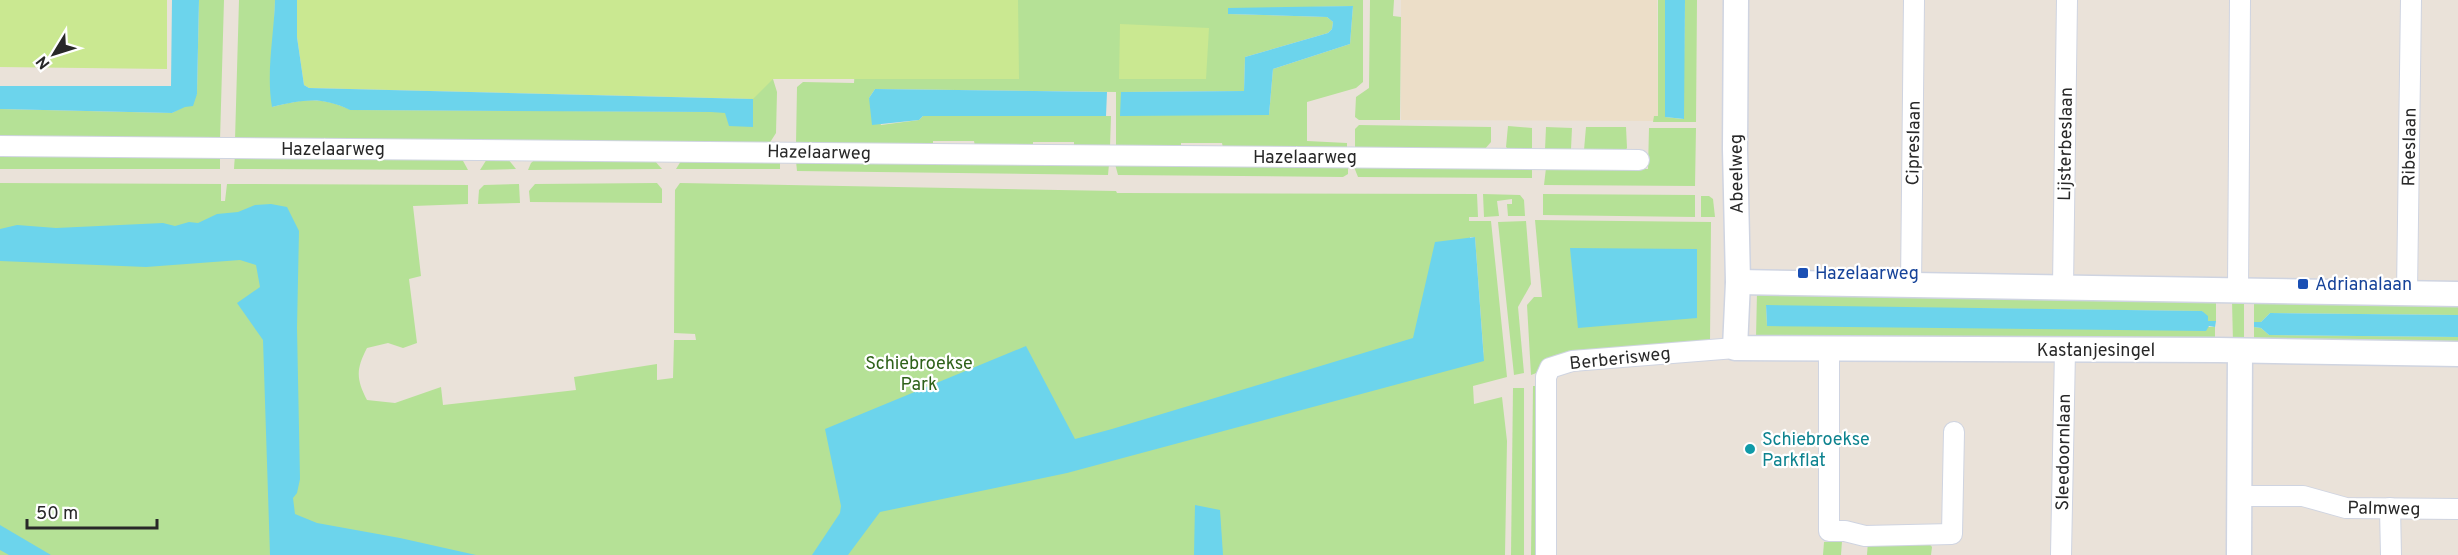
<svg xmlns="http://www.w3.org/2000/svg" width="2458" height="555" viewBox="0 0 2458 555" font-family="Overpass,sans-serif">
	<rect width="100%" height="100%" fill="#eae2d9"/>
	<polygon fill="#ecdec8" points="1401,0 1657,0 1658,121 1401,120"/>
	<g fill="#b5e196" fill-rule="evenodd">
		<polygon points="199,0 224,0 220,140 0,140 0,109 172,113 185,106 197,94"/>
		<path d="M239,0H275L272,107C304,99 320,96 351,110L752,112V99L297,0L773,79L777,92L776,133L769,144L235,140Z"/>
		<path d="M852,0H1363V82L1356,88L1307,102V141L1347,143V150L1223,148L1222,143H1181V148L1116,147V92L875,89L869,98L881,125L919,120L923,116H1111L1110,147H1074V142H1033V146H975L974,141H933V145L796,144L797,87L803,82L854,83L856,54ZM1353,6L1350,44L1273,69L1269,115L1121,92L1244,91L1245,57L1328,33L1332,29L1333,22L1327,17L1228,14V9Z"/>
		<polygon points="1370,0 1394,0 1393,16 1401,17 1400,120 1359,120 1355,117 1356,97 1369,88"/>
		<polygon points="1658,0 1665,0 1665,117 1683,119 1685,0 1697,0 1696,122 1653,122 1654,116 1658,116"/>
		<polygon points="1359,125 1491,127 1491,142 1484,150 1355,149 1355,129"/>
		<polygon points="1508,126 1532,128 1532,148 1530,150 1508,149 1506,147"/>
		<polygon points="1546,127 1572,128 1571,149 1545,150"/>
		<polygon points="1586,127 1626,127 1627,148 1625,151 1584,150"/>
		<polygon points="1649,128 1696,128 1695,186 1544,185 1546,168 1648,169"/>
		<polygon points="0,153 220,154 220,169 0,169"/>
		<polygon points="235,154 462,159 468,170 234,169"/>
		<polygon points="537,158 653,159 662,169 528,170 531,163"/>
		<polygon points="487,159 508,159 516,169 480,170"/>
		<polygon points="780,159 780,169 676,169 681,161"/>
		<polygon points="796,161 1109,164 1108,175 797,171"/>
		<polygon points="1115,164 1348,166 1348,174 1343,177 1118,175"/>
		<polygon points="1354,167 1532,168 1532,178 1358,177"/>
		<path d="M0,183L221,184V201H225L227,184L468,185V204L413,206L421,276L409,279L417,343L403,348L388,343L367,348C356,369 356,379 367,400L395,403L441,387L443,405L576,390L574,377L657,364V380L673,378L674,340H696L695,334L674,333L675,190L680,183L1116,191L1117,193H1121L1477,194L1478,217H1469V221H1491L1507,377L1473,386L1474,404L1502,397L1507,441L1505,555H0ZM1470,237H1475L1484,360Z"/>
		<polygon points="657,183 662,189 662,203 530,202 529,191 535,184"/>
		<polygon points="519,184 520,203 478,204 479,190 484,185"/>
		<polygon points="1483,194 1520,195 1524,200 1525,216 1508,216 1507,204 1512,204 1512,199 1497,201 1499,216 1484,217"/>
		<polygon points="1543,194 1695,195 1695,217 1543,215"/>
		<polygon points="1701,196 1709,196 1713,199 1715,217 1701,217"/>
		<polygon points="1535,220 1711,222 1710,343 1555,355 1545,361 1539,372 1531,375 1527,305 1534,297 1542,297"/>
		<polygon points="1526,221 1531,284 1518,307 1524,373 1514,375 1498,222"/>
		<polygon points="1757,292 2216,299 2216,321 2208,321 2202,311 1766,306 1767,326 2215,327 2215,344 1756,338"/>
		<polygon points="2254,298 2458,301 2458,315 2270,313 2261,322 2254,322"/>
		<polygon points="2232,300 2244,300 2244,343 2233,343"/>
		<polygon points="2254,327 2261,328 2269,335 2458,337 2458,347 2254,344"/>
		<polygon points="1533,386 1538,386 1535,555 1531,555"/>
		<polygon points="1513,388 1524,388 1524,555 1511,555"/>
		<polygon points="1842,541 1841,555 1823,555 1824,542"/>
		<polygon points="1868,541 1928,542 1932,547 1931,555 1867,555"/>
	</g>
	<g fill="#cae891">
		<polygon points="0,0 167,0 167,69 0,67"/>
		<polygon points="297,0 1018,0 1019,79 773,79 753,99 309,88 304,85 297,37"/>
		<polygon points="1120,24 1209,28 1206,79 1119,79"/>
	</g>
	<g fill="#6cd4ec">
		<polygon points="172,0 199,0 197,94 193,106 185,107 172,113 0,109 0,86 171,86"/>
		<path d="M275,0H297V37L304,85L309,88L753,99V127L729,126L725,113L711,112L350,110C320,96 304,100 272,107C266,72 274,36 275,0Z"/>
		<polygon points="1665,0 1685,0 1684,119 1665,117"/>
		<polygon points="1353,6 1350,44 1273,69 1269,115 1120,116 1121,92 1244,91 1245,57 1328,33 1332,29 1333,22 1327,17 1228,14 1228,8"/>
		<polygon points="875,89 1107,92 1106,116 923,116 919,120 872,125 869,98"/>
		<polygon points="271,204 287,207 299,231 297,328 300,479 297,493 293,498 295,514 317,523 400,538 476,555 270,555 263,340 237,303 260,287 256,265 240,260 146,267 0,261 0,229 17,225 56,228 163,223 175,226 189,222 198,223 217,214 238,212 255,205"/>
		<polygon points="1475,237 1484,361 1067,473 880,512 848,555 812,555 840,513 841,506 825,429 1026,346 1075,439 1112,429 1413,338 1435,242"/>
		<polygon points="1570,248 1697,249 1697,318 1578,328"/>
		<polygon points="1766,305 2202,311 2208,316 2208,321 2216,321 2215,327 2209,326 2206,331 1767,326"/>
		<polygon points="2270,313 2458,315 2458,337 2269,335 2261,328 2254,327 2254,322 2261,322"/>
		<polygon points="1195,505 1220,510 1223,555 1194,555"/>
		<polygon points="0,525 51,555 9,555 0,550"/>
	</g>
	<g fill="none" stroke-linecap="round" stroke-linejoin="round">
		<g stroke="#cfd4e1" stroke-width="22">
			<g id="minor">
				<polyline points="0,146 1639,160"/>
				<polyline points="1911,286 1914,0"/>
				<polyline points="2063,287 2067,0"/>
				<polyline points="2238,289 2240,0"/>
				<polyline points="2407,293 2411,0"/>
				<polyline points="1829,349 1829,531 1845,531 1865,536 1952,534 1954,432"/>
				<polyline points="2239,496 2303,496 2346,508 2458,509"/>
				<polyline points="2390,508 2391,555"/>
				<polyline points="1546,555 1546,377 1550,368 1572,361 1735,348"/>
				<polyline points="2061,555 2065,350"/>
			</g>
		</g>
		<g stroke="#cfd4e1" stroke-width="27">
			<g id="tertiary">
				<polyline points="1736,0 1735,149 1738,282 1735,348 2218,350 2458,354"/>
				<polyline points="1738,282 2458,294"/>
				<polyline points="2239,555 2240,351"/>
			</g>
		</g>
		<use href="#minor" stroke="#fff" stroke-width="20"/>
		<use href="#tertiary" stroke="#fff" stroke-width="24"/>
	</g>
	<g fill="#1a4fb4" stroke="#fff" stroke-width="2">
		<rect x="1797" y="267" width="12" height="12" rx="3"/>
		<rect x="2297" y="278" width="12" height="12" rx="3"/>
	</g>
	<circle fill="#0f9aa8" stroke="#fff" stroke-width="2" cx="1750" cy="449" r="6"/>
	<g text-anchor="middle" stroke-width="4.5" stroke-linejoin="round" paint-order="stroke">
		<g font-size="18" fill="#282828" stroke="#fff">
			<text transform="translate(1913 143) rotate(-89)" y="6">Cipreslaan</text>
			<text transform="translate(2065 144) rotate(-89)" y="6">Lijsterbeslaan</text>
			<text transform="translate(2409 147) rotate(-89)" y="6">Ribeslaan</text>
			<text x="333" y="155">Hazelaarweg</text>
			<text transform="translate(819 152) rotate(1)" y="6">Hazelaarweg</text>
			<text x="1305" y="163">Hazelaarweg</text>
			<text transform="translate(1736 174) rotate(-91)" y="6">Abeelweg</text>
			<text x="2096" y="356">Kastanjesingel</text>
			<text transform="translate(1620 358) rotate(-6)" y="6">Berberisweg</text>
			<text transform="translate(2063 452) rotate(-89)" y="6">Sleedoornlaan</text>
			<text transform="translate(2384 508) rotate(1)" y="6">Palmweg</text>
		</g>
		<g font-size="18" fill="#164399" stroke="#fff" text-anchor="start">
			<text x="1815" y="279">Hazelaarweg</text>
			<text x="2315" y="290">Adrianalaan</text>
		</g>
		<g font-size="18" fill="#2f621a" stroke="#fff">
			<text x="919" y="369">Schiebroekse<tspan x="919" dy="21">Park</tspan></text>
		</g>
		<g font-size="18" fill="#0d838f" stroke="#fff" text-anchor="start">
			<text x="1762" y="445">Schiebroekse<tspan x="1762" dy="21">Parkflat</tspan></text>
		</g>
	</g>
	<g transform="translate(54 54) rotate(232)" stroke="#ffffff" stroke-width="4.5" paint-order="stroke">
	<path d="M0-4.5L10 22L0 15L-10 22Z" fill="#282828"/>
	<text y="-9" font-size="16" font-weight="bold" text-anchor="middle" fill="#282828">N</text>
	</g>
	<path d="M27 519v9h130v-9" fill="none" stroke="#282828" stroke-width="3"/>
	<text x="36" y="519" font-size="18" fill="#282828" stroke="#ffffff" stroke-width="4.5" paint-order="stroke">50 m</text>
</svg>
